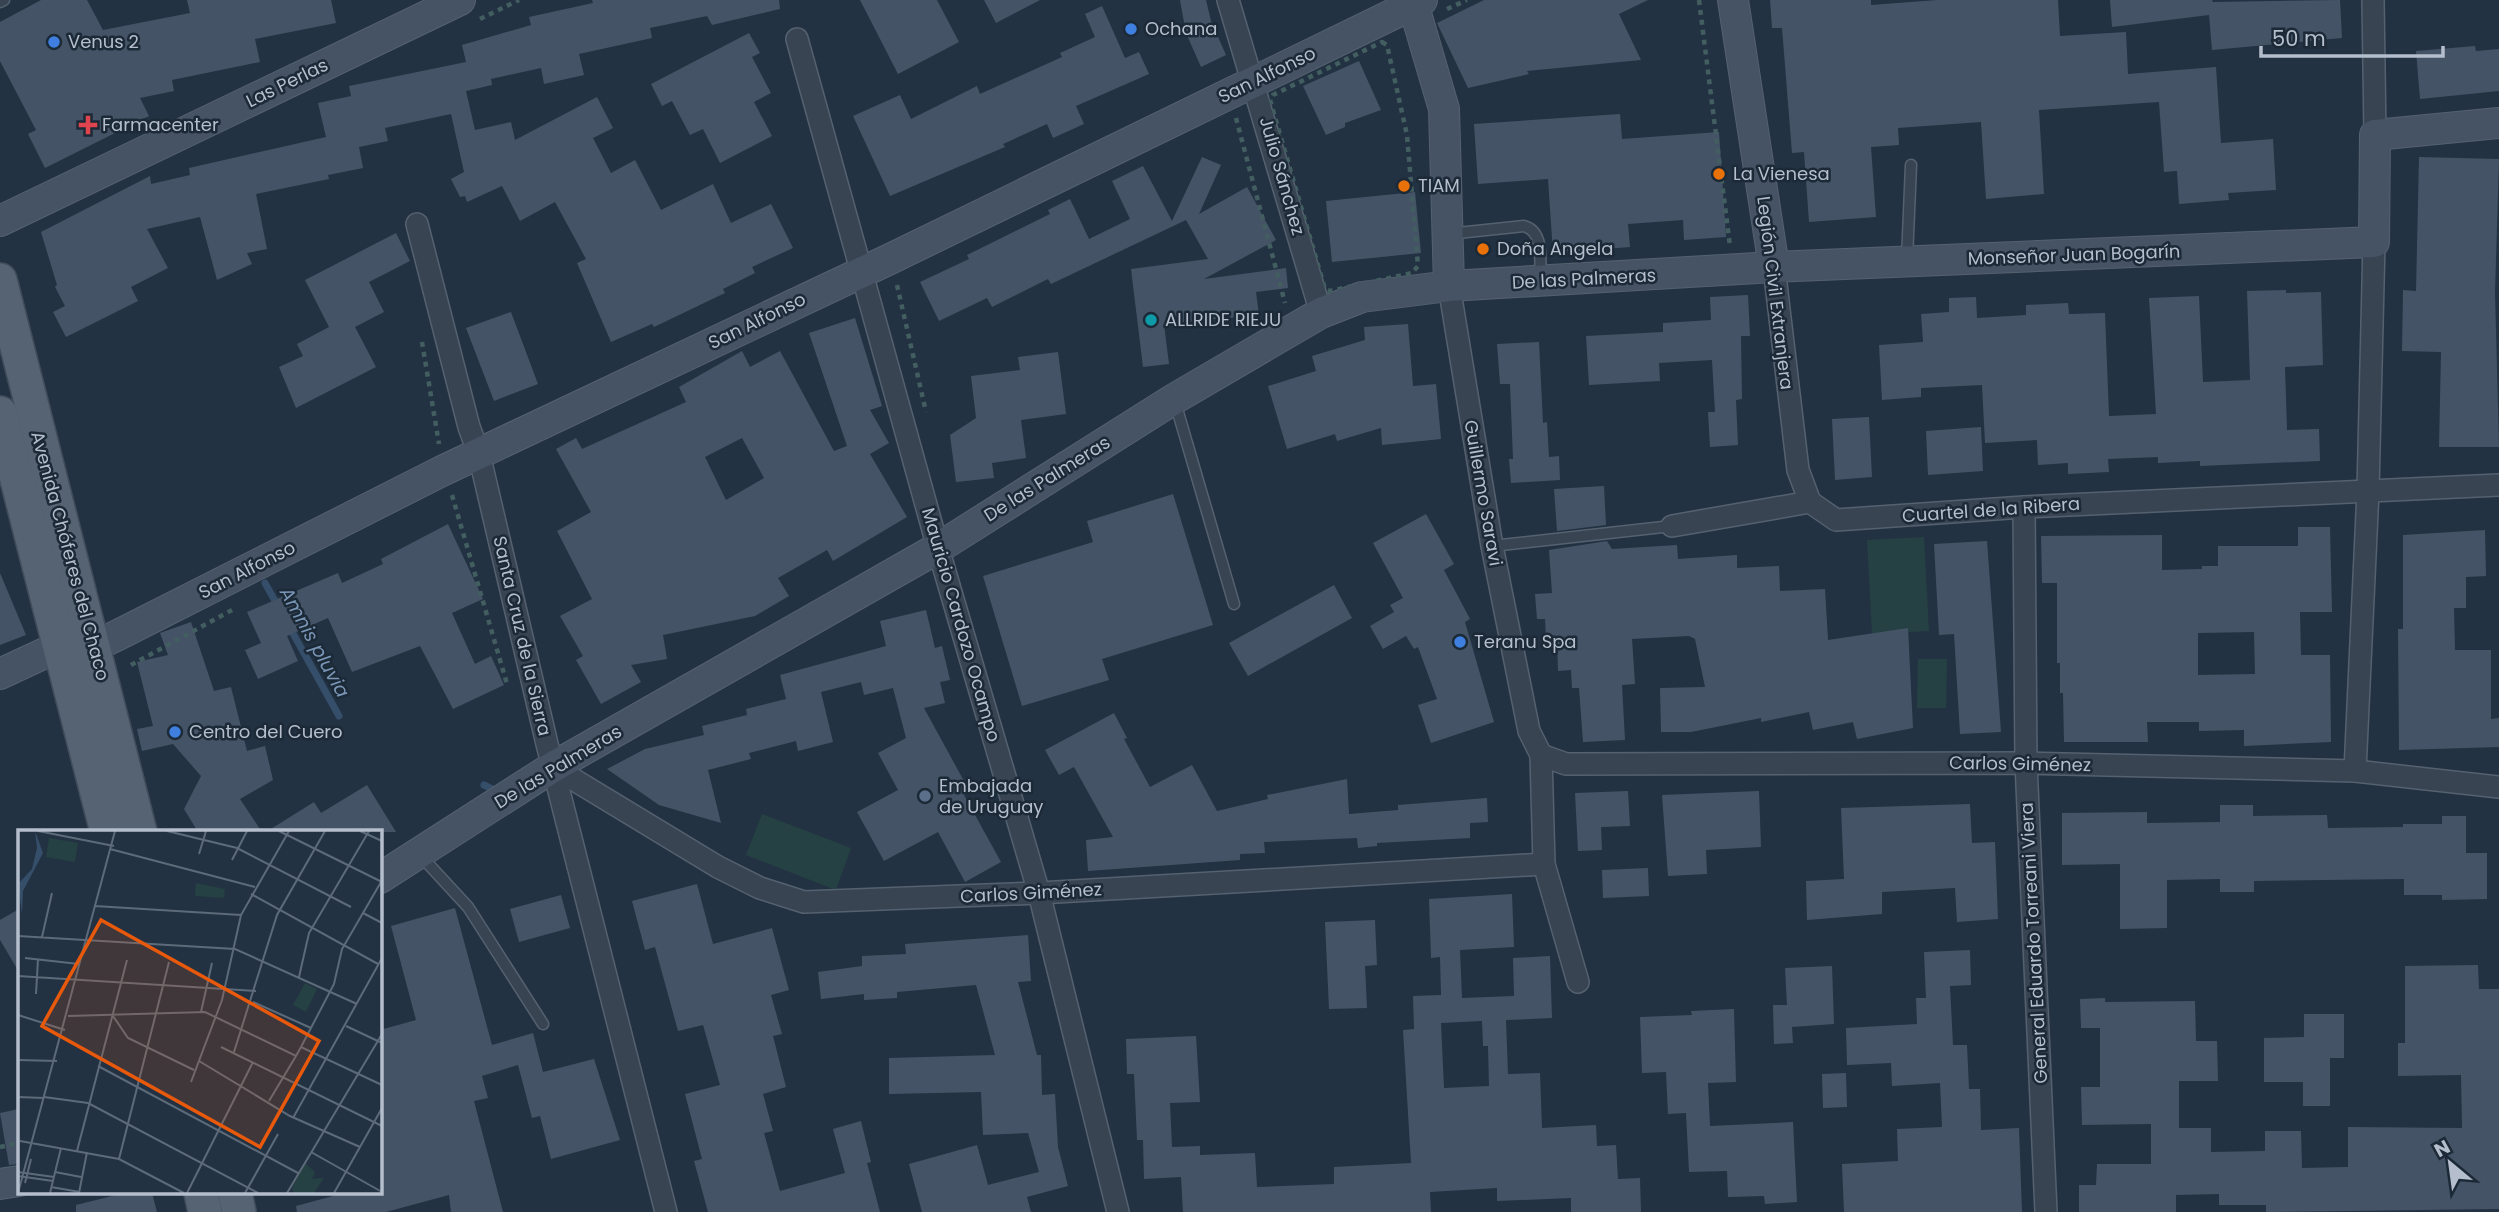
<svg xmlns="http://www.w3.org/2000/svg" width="2499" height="1212" viewBox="0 0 2499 1212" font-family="Poppins,sans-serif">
	<rect width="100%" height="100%" fill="#233242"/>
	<g fill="#254143">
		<polygon points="1924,537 1929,631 1872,634 1867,540"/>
		<polygon points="1918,659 1947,659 1946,708 1917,708"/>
		<polygon points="762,814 851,848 836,890 746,855"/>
	</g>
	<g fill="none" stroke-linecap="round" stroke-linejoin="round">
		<g stroke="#354e6a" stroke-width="7">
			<polyline points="265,583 279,608"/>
			<polyline points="290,628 339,716"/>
			<polyline points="484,785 496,791"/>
		</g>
	</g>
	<g fill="#445466" fill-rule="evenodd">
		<polygon points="41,0 87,0 103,30 190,13 187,0 331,0 336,23 255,39 260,62 172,80 174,91 140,98 149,116 45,168 28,134 36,130 0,61 0,22"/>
		<polygon points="592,0 779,0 780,9 712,25 707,16 650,28 652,38 579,54 584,75 544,84 541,68 491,79 492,85 466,91 475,130 511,122 515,140 597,97 613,128 593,138 611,173 635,160 661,210 713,184 731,223 771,204 793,248 752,267 755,273 723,289 725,293 654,327 652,324 611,342 577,263 586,259 555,202 520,221 502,186 467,202 465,196 460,197 451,179 464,172 451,114 385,128 388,141 359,147 363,168 328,175 329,179 256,194 267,249 247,253 252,264 217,280 200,217 147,229 168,268 131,287 138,301 66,337 53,312 65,306 55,287 57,285 41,232 150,176 151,184 190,175 189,168 326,137 318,103 351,96 349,86 466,62 462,45 531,25 529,17 593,3"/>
		<polygon points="860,0 937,0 959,42 898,74"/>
		<polygon points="984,0 1040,0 996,23"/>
		<polygon points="1180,0 1206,0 1211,21 1226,55 1201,67 1186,33"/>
		<polygon points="1484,0 1648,0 1619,14 1641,60 1527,71 1529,74 1468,88 1437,23"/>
		<polygon points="1770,0 1871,0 1871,5 1937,0 2058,0 2060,36 2126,32 2128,74 2216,67 2221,143 2273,139 2276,190 2228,193 2229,200 2179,204 2177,171 2164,172 2159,102 2039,110 2044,194 1986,199 1981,122 1898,128 1899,145 1871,147 1876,217 1809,222 1804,152 1792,153 1782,28 1772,28"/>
		<polygon points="2110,0 2212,0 2213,2 2340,0 2342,38 2212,50 2209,15 2112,27"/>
		<polygon points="1102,6 1125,58 1139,52 1149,74 1076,106 1084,124 1053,138 1047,124 1003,144 1005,147 890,196 853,116 900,95 911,119 977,86 980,94 1062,57 1060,53 1095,37 1085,14"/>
		<polygon points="749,33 760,53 752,57 771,93 754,102 772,136 720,163 703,129 690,135 672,101 662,106 651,84"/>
		<polygon points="2475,46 2476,51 2499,49 2499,91 2420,99 2416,51"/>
		<polygon points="1359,61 1381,110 1345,123 1345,127 1326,135 1303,86"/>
		<polygon points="1620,114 1622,139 1719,132 1726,237 1684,240 1683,220 1628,224 1630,247 1553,253 1548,179 1478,184 1474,124"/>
		<polygon points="1202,157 1221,165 1199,214 1247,187 1276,240 1204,279 1286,268 1288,288 1256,292 1259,315 1164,324 1169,364 1143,367 1131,269 1208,259 1186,220 1051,284 1048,279 992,307 987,298 939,321 920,282 969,259 967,255 1050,214 1048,210 1070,199 1089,239 1130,219 1112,181 1143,166 1172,221"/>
		<polygon points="2419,157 2499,159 2495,292 2499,447 2439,447 2441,352 2402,351 2403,290 2416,291"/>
		<polygon points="1415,192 1421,253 1332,262 1326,201"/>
		<polygon points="396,233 410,261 369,282 384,312 355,327 376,367 296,408 279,367 303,356 297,344 329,327 305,280"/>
		<polygon points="2286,290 2286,293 2321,292 2323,365 2285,367 2287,430 2319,429 2320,461 2200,466 2200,461 2158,463 2158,457 2108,459 2109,472 2068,474 2068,463 2038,465 2037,440 1985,443 1982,385 1921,388 1921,397 1882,400 1879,345 1923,342 1921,314 1949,312 1949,298 1976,297 1977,318 2026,315 2026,305 2068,303 2069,314 2105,313 2109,416 2156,414 2149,298 2199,296 2203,382 2250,380 2247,291"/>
		<polygon points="1748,295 1750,336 1741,336 1742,399 1736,400 1738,445 1710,447 1708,412 1715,412 1712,360 1659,363 1660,381 1589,385 1586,336 1663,332 1663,323 1711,320 1710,297"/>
		<polygon points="511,312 538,384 494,401 466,328"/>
		<path d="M855,318L882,406L870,410L889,443L870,454L907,517L833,561L827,550L778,578L789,596L755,616L663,635L667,659L631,665L641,682L601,704L576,660L583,656L560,616L592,599L557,531L591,512L556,449L576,438L582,449L686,402L679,387L742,351L750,367L780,351L834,451L847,446L809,333ZM742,438L764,478L726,500L705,457Z"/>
		<polygon points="1408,324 1413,386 1436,384 1441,439 1382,445 1381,428 1337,441 1335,434 1287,449 1268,386 1316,371 1312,356 1365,340 1364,327"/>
		<polygon points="1539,342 1543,423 1547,422 1549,457 1559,456 1560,480 1511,483 1509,459 1513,459 1510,384 1500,384 1497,344"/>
		<polygon points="1058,352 1066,414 1021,420 1026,458 992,463 994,478 956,482 950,435 976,418 971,376 1020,370 1018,357"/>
		<polygon points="1869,417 1872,477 1835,480 1832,419"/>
		<polygon points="1981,427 1983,471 1928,475 1926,431"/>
		<polygon points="1604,486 1606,525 1557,531 1554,489"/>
		<polygon points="1173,494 1213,625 1102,659 1109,680 1022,706 983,576 1093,542 1087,521"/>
		<polygon points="1426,514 1454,564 1444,570 1470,619 1465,622 1494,722 1431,743 1418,705 1437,699 1418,647 1414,649 1406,636 1383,649 1370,626 1394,612 1390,605 1403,598 1373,543"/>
		<polygon points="448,524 483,599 452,613 475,664 491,656 504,685 453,709 420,646 352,672 328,618 287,636 298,661 258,679 245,650 261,643 247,612 338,573 342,583 383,564 381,559"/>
		<path d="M2298,527H2330L2332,612H2300L2301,655H2330L2331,742L2244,746V730L2199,731V722H2147L2148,742H2064L2063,693H2060V663H2057V583H2042L2041,536L2162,535V570L2202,569V566H2218V546H2298ZM2254,632L2255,674L2198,675V633Z"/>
		<polygon points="2485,530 2486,576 2466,577 2466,608 2454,608 2455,650 2491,650 2491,719 2499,718 2499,747 2399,750 2398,629 2403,629 2403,535"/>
		<polygon points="1607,541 1612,549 1677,545 1678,559 1737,555 1737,568 1779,566 1780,591 1825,589 1828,640 1908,628 1913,728 1857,739 1853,722 1813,730 1809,712 1761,722 1761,718 1691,732 1661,732 1660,688 1705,687 1695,639 1689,636 1632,639 1635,684 1622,685 1625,740 1583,742 1579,688 1572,688 1571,670 1558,671 1557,640 1546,640 1545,619 1537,619 1535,594 1552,593 1549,550"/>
		<polygon points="1987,541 2001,732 1960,734 1954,634 1939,635 1934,544"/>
		<polygon points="0,573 26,635 0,645"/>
		<polygon points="1334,585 1352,618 1248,676 1229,643"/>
		<polygon points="926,610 935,648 942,646 950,680 940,682 945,703 924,708 970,792 964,795 1001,862 965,882 938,832 884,861 857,812 898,790 878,753 906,738 893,688 864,695 861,682 821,692 833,742 798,751 796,741 749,753 751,759 708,770 721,823 659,805 607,769 645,749 704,735 702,726 747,715 746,709 786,699 780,675 886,646 880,621"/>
		<polygon points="191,622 214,691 231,687 247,751 265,746 273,780 240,799 262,832 198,832 184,809 201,776 173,744 142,751 137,729 153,726 137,662 168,655 160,633"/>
		<polygon points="1114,713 1127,738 1124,739 1150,787 1192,765 1217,811 1268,799 1267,795 1347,779 1349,814 1398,810 1398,805 1487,798 1488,822 1470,823 1470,838 1377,843 1377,846 1358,848 1357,838 1264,842 1265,853 1240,854 1240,860 1088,871 1086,840 1113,837 1074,767 1059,775 1045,750"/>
		<polygon points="367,785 396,832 266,832 314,802 321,813"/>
		<polygon points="1628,791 1630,826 1601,827 1602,850 1578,851 1575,793"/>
		<polygon points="1759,791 1761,847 1706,850 1707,874 1668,876 1662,795"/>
		<polygon points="1970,804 1972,843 1995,842 1998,919 1957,922 1955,888 1882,892 1882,914 1807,920 1806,881 1844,879 1841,808"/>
		<polygon points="2220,805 2253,805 2253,816 2327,815 2328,828 2403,827 2403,824 2442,824 2442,816 2466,816 2466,853 2487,853 2487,899 2442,900 2442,895 2404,895 2404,879 2254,881 2254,892 2220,892 2220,879 2167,880 2167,928 2120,929 2120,864 2062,865 2062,813 2147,812 2147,823 2220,822"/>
		<polygon points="1648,868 1649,896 1603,898 1602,870"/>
		<polygon points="697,884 713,944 772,928 789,990 771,995 782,1034 773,1036 786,1087 763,1094 773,1131 764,1133 780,1191 845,1173 833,1129 861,1121 871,1162 867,1163 880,1212 708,1212 694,1161 702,1159 685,1094 720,1085 703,1025 678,1031 655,947 645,950 632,901"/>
		<path d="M1512,894L1514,947L1460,950L1462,998L1514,996L1513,958L1550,956L1552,1018L1506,1020L1508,1074L1540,1073L1542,1128L1596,1125L1597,1146L1616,1145L1618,1179L1640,1178L1641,1212H1571V1198L1497,1201V1188L1430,1192L1431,1212H1183L1181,1177L1144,1179L1143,1140H1137L1134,1074H1127L1126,1039L1196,1036L1200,1102L1170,1103L1172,1147L1200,1146V1155L1255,1153L1257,1187L1334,1184V1167L1411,1163L1403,1030L1414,1029L1413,996L1441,995L1440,957L1431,958L1429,899ZM1482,1021L1483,1046H1488L1489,1086L1444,1088L1441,1023Z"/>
		<polygon points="561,895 570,928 519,942 510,909"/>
		<polygon points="455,908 492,1045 533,1033 543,1072 594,1059 620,1140 551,1159 540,1116 532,1118 518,1065 482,1076 488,1098 474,1101 503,1212 451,1212 449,1195 386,1212 297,1212 296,1206 344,1193 380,1193 380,1030 416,1020 391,926"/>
		<polygon points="19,909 19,972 0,940 0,920"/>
		<polygon points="1375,920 1377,965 1365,966 1367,1008 1329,1009 1325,922"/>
		<polygon points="1028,935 1031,981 1018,982 1037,1055 1041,1055 1042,1095 1055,1094 1058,1147 1068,1186 1027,1197 1031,1212 922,1212 909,1164 977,1145 988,1185 1039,1172 1028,1133 983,1135 981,1092 889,1094 889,1058 995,1055 976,985 897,992 897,998 864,1000 864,994 821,999 818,972 862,966 862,956 906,954 905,944"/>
		<polygon points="1970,950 1971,985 1950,986 1953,1045 1967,1045 1969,1089 1980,1089 1981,1130 2019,1128 2022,1212 1844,1212 1842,1164 1898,1161 1897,1129 1942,1127 1940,1083 1892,1086 1891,1063 1847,1065 1846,1028 1917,1024 1916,998 1926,998 1924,952"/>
		<polygon points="2478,965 2479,989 2499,989 2499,1209 2266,1212 2266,1205 2219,1205 2219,1194 2176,1195 2176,1212 2079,1212 2079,1185 2096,1185 2097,1164 2151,1164 2151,1124 2082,1125 2081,1087 2100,1087 2100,1028 2081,1028 2080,999 2105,998 2105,1002 2195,1001 2196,1041 2217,1041 2218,1081 2179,1081 2179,1128 2211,1128 2211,1152 2265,1151 2265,1131 2301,1131 2302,1168 2348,1167 2348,1127 2462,1128 2461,1075 2398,1076 2398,1043 2405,1043 2405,966"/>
		<polygon points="1832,966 1834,1024 1792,1027 1793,1043 1774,1044 1773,1005 1787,1005 1785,968"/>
		<polygon points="1734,1009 1736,1082 1708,1083 1710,1126 1793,1122 1797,1202 1765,1204 1764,1196 1728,1197 1727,1171 1689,1172 1686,1113 1668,1114 1666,1072 1642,1073 1640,1017 1692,1015 1691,1011"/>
		<polygon points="2304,1014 2344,1014 2344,1058 2330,1058 2330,1106 2303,1106 2303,1082 2264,1082 2264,1038 2304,1037"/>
		<polygon points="1846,1073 1847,1107 1823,1108 1822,1074"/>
		<polygon points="19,1109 19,1164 9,1165 0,1113"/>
		<polygon points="124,1193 152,1193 157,1212 76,1212 76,1205"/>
	</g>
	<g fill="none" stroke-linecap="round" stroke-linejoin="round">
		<g stroke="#55616f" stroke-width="13">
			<g id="lane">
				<polyline points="0,2 4,0"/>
				<path d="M1448,234L1524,226C1545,232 1539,260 1541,278"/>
				<polyline points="1907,259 1911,165"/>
				<polyline points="1175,402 1234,604"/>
				<polyline points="1492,546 1672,526"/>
				<polyline points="420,855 468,907 543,1024"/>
			</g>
		</g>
		<g stroke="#55616f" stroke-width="24">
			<g id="street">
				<polyline points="1228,0 1321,313"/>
				<polyline points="2373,0 2375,135"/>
				<polyline points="797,39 938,548 1039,893 1118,1212"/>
				<polyline points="417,224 469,427 479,454 547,744 666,1212"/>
				<polyline points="1774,267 1798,470 1810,502"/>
				<polyline points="1449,286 1492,546 1529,731 1541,755 1544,864 1578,982"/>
				<polyline points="2024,507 2026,763 2046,1212"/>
				<polyline points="1672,526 1810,502 1836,520 2024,507 2499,485"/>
				<polyline points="1541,755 1566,764 2026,763 2355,771 2499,787"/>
				<polyline points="553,767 718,867 760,888 804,902 1039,893 1544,864"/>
				<polyline points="2355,771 2368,491 2374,242"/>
			</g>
		</g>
		<g stroke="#55616f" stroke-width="32">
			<g id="secondary">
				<polyline points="1412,0 1444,109 1449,286"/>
				<polyline points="1733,0 1774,267"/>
				<polyline points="0,221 460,0"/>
				<polyline points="0,674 58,647 93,647 118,635 442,471 890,259 1422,0"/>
				<polyline points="380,878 553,767 938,548 1174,399 1321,313 1362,297 1449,286 1774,267 2374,242 2375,135 2499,123"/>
				<polyline points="0,1184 19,1181"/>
			</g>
		</g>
		<g stroke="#414d5b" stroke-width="36">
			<g id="primary">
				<polyline points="0,280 140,832"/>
				<polyline points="0,413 107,832"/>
				<polyline points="201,1193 205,1212"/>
				<polyline points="235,1193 239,1212"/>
			</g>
		</g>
		<g stroke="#435e60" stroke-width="4.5" stroke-dasharray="5 5" stroke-linecap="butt">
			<polyline points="1699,0 1730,246"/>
			<polyline points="1447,9 1467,0"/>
			<polyline points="480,19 519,0"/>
			<polygon points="1382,42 1387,45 1407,135 1418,266 1412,273 1330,291 1325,289 1270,100 1273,95"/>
			<polyline points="1236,118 1285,303"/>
			<polyline points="897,285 926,412"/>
			<polyline points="422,342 439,444"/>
			<polyline points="452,495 507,684"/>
			<polyline points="131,665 232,610"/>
			<polyline points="0,1147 19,1143"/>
		</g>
		<use href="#lane" stroke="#384452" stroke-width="10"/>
		<use href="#street" stroke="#384452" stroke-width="21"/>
		<use href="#secondary" stroke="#455365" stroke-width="30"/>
		<use href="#primary" stroke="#556372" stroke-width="33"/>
	</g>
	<g fill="#3f7fe0" stroke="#1c2937" stroke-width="2.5">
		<circle cx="1131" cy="29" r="7"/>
		<circle cx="54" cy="42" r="7"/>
		<circle cx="1460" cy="642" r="7"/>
		<circle cx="175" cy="732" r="7"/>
	</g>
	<path fill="#e0444e" stroke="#1c2937" stroke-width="2.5" d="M84.5 114.5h7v7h7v7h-7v7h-7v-7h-7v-7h7z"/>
	<g fill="#e8710a" stroke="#1c2937" stroke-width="2.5">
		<circle cx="1719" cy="174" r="7"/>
		<circle cx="1404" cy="186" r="7"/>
		<circle cx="1483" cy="249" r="7"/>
	</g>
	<circle fill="#0f9aa8" stroke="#1c2937" stroke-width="2.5" cx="1151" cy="320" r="7"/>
	<circle fill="#5c6f8a" stroke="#1c2937" stroke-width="2.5" cx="925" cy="796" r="7"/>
	<g text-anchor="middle" stroke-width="5" stroke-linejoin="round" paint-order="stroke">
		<g font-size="18" fill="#b4becc" stroke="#1c2937" text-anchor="start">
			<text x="1145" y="35">Ochana</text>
			<text x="68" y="48">Venus 2</text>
			<text x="102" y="131">Farmacenter</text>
			<text x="1733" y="180">La Vienesa</text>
			<text x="1418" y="192">TIAM</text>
			<text x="1497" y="255">Doña Angela</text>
			<text x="1165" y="326">ALLRIDE RIEJU</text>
			<text x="1474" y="648">Teranu Spa</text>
			<text x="189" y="738">Centro del Cuero</text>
			<text x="939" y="792">Embajada<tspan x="939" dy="21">de Uruguay</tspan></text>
		</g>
		<g font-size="18" fill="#b4becc" stroke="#1c2937">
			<text transform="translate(1267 75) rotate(-26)" y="6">San Alfonso</text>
			<text transform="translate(287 83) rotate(-26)" y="6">Las Perlas</text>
			<text transform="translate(1282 176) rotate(74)" y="6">Julio Sánchez</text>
			<text transform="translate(2074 255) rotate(-2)" y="6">Monseñor Juan Bogarín</text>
			<text transform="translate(1584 279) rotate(-3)" y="6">De las Palmeras</text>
			<text transform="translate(1775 293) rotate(83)" y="6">Legión Civil Extranjera</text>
			<text transform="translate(757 321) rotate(-26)" y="6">San Alfonso</text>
			<text transform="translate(1047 479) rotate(-32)" y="6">De las Palmeras</text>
			<text transform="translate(1483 493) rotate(80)" y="6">Guillermo Saravi</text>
			<text transform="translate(1991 510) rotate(-4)" y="6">Cuartel de la Ribera</text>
			<text transform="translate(70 556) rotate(75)" y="6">Avenida Chóferes del Chaco</text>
			<text transform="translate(247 570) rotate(-27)" y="6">San Alfonso</text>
			<text transform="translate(961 625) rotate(74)" y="6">Mauricio Cardozo Ocampo</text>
			<text transform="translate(522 636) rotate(77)" y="6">Santa Cruz de la Sierra</text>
			<text transform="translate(2020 764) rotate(1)" y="6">Carlos Giménez</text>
			<text transform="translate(558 767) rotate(-31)" y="6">De las Palmeras</text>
			<text transform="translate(1031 893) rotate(-3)" y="6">Carlos Giménez</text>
			<text transform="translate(2034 943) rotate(-93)" y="6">General Eduardo Torreani Viera</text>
		</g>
		<g font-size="19" font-style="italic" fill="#7996b6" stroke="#1c2937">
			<text transform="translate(315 642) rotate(61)" y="7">Amnis pluvia</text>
		</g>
	</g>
	<g transform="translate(18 830)">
		<rect width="364" height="364" fill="#233242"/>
		<path d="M31,8L60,13L57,32L28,27ZM178,53L207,59L206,68L177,66ZM287,153L299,159L288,182L275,175ZM287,333L297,342L294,349L306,348L296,363H276L274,358Z" fill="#254143"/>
		<path d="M17,1L25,23L5,61L4,84L0,54L14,39L19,18Z" fill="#354e6a"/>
		<path fill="none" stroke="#5d6a79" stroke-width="2" d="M20,1L96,16M149,1L219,18L333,77M261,1L364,52M342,1L364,11M92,19L237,57M181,24L188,1M214,30L229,1M233,64L360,134M77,76L223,85M345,83L364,93M0,106L217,119L339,174M24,107L34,63M7,128L61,134M0,146L238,161M281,147L291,103L351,1M18,164L20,129M235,172L293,198M183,182L194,133M0,185L47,200M50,186L187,182L278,226L283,217L364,255M95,186L110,208L176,240M328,196L364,213M203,217L364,296M283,217L316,154L324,119L363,52M216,222L259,85L307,1M0,230L39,231M181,231L272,286L342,317M80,236L280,343M173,252L204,170L223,85L271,1M0,267L26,268M26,267L70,273L240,363M251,271L278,226M275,288L364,128M2,311L101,329L166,363M59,321L109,130M293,322L364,362M101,329L151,132M0,342L36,347M37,342L63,347M0,346L35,351M7,353L13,329M33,357L62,362M0,363L97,1M32,363L43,318M61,363L69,322M169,363L235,232M227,363L260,304M269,363L364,204M316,363L364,278"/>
		<path fill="#e8590c" fill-opacity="0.15" stroke="#e8590c" stroke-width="3.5" d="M83,90L301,211L242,317L24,196Z"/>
		<rect width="364" height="364" fill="none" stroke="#b4becc" stroke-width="3.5"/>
	</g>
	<g transform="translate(2450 1163) rotate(331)" stroke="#1c2937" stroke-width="5" paint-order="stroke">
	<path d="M0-5L12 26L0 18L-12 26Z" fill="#b4becc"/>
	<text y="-10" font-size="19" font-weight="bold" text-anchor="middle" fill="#b4becc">N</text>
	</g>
	<path d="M2261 46v10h182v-10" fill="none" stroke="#b4becc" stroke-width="3.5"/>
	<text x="2272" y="46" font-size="21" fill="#b4becc" stroke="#1c2937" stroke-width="5" paint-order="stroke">50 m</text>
</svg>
